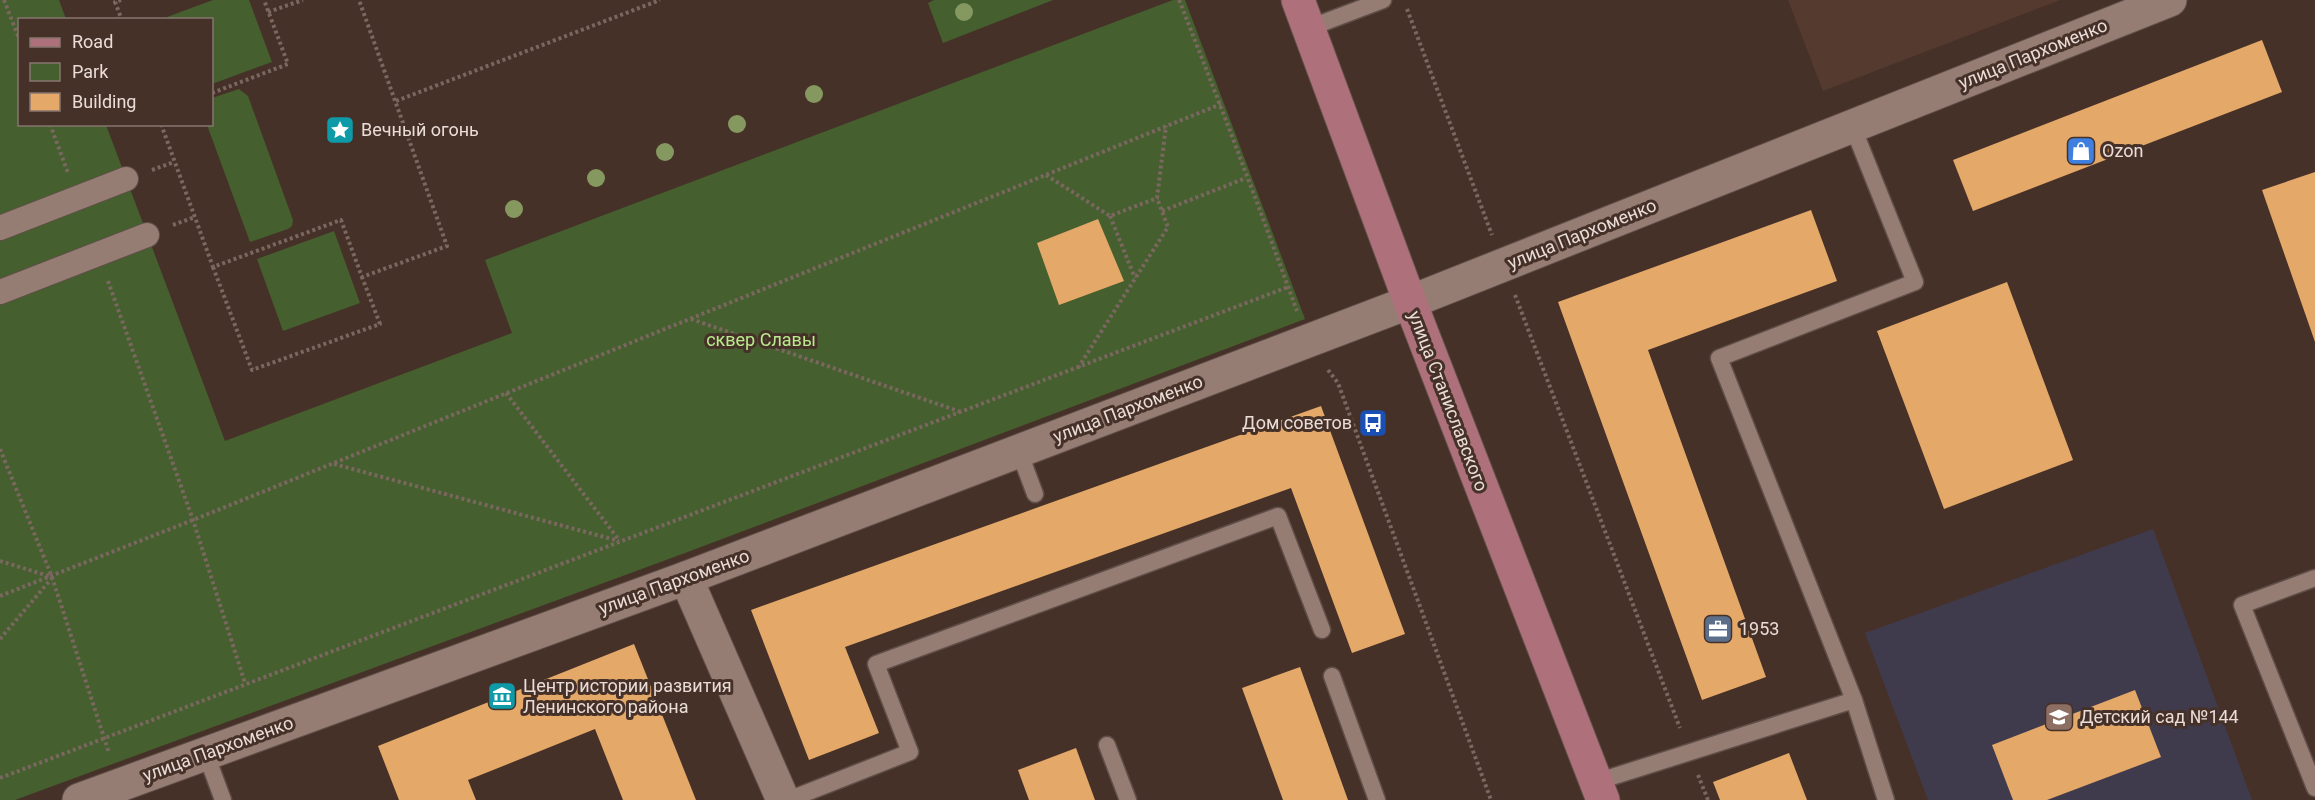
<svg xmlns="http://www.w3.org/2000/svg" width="2315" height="800" viewBox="0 0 2315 800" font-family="Roboto,sans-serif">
	<rect width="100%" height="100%" fill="#463129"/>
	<polygon fill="#553a30" points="1788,0 2060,0 1823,91"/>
	<polygon fill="#403b4c" points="2153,529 2252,800 1928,800 1865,633"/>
	<g fill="#455f2e">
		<polygon points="0,0 59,0 66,19 20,20 20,124 106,125 225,441 512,333 485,260 1173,0 1185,0 1305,319 685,553 15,800 0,800"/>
		<polygon points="213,0 249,0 272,62 212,84 212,20 168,19 167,17"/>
		<polygon points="934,0 1053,0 943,43 928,3"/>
		<polygon points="239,89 248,96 293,220 292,226 288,229 250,242 207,125 212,124 212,98"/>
		<polygon points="334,231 360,303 283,331 257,259"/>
	</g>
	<g fill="#e4a869">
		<polygon points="2262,40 2282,92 1973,211 1953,160"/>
		<polygon points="2315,172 2315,342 2262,190"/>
		<polygon points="1811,210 1837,281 1648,350 1766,677 1702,700 1558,302"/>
		<polygon points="1098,219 1124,281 1059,305 1037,243"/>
		<polygon points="2007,282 2073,460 1944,509 1877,331"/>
		<polygon points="1321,406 1405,634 1352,653 1291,488 845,647 879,733 809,760 751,610"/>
		<polygon points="634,644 696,800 623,800 595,729 468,780 476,800 399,800 378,746"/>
		<polygon points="1300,667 1348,800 1283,800 1242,688"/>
		<polygon points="2135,690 2161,757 2047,800 2013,800 1992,745"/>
		<polygon points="1076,748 1095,800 1029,800 1018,770"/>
		<polygon points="1789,753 1807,800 1720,800 1713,782"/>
	</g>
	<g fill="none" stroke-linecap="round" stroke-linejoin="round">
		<g stroke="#604f48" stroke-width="19">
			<g id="service">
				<polyline points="1309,28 1383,0"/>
				<polyline points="1852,125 1915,282 1719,358 1854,700"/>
				<polyline points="1019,451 1035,494"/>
				<polyline points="2315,578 2242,605 2315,788"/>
				<polyline points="1332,676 1377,800"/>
				<polyline points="1107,745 1128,800"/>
				<polyline points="206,754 223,800"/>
				<polyline points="1596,782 1854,700 1886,800"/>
				<polyline points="788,800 910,752 876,664 1278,516 1322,630"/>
			</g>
		</g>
		<g stroke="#604f48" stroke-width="26">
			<g id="pedestrian">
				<polyline points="0,228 126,179"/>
				<polyline points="0,292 147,235"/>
			</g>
		</g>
		<g stroke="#604f48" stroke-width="35">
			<polyline id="minor" points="686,578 783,800"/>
		</g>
		<g stroke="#604f48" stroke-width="35">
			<polyline id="tertiary" points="79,800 686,578 1410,302 2170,0"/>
		</g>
		<g stroke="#604f48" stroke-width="35">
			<polyline id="primary" points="1298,0 1410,302 1603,800"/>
		</g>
		<g stroke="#7a6760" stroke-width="4" stroke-dasharray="3 3" stroke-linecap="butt">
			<polyline points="4,0 20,41"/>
			<polyline points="121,0 115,2 122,20"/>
			<path d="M1179,0C1220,103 1259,207 1297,311"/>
			<polyline points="1407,9 1492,235"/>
			<polyline points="268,12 303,0"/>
			<polyline points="212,93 288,64 264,0"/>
			<polyline points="396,101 660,0"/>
			<polyline points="50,124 68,173"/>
			<polyline points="161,124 213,267 341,220 362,277 447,246 359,0"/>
			<polyline points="152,170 174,162"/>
			<polyline points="1046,175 1110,216 1157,198 1166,126"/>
			<polyline points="1162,211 1246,178"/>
			<polyline points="1110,216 1135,278"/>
			<polyline points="173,225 195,217"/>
			<polyline points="213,267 252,370 380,324 362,277"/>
			<polyline points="108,281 193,520 245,683"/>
			<polyline points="1515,295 1680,728"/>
			<polyline points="691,319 961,412"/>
			<polyline points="1078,368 1168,227 1157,198"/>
			<polyline points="1328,370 1338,383 1491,800"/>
			<polyline points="506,393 619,540"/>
			<polyline points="0,449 52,577 109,753"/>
			<polyline points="334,464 619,541"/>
			<polyline points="0,561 52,577"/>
			<polyline points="0,596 193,520 1221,104"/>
			<polyline points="0,639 52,578"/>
			<polyline points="1698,775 1708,800"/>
			<polyline points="0,778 1288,287"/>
		</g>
		<use href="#service" stroke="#967d74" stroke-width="16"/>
		<use href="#pedestrian" stroke="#967d74" stroke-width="24"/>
		<use href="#minor" stroke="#967d74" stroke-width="33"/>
		<use href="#tertiary" stroke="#967d74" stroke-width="33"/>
		<use href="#primary" stroke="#ae707b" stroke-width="33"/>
	</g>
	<g fill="#85985f">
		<circle cx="964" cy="12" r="9"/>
		<circle cx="814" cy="94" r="9"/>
		<circle cx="737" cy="124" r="9"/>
		<circle cx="665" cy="152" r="9"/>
		<circle cx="596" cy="178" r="9"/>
		<circle cx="514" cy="209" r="9"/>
	</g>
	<defs>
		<g id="sight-square" transform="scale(1.5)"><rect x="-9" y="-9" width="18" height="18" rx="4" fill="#0f9aa8" stroke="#463129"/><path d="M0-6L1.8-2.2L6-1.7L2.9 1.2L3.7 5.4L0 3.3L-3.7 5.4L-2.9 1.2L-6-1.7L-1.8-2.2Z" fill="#fff"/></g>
		<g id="shop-square" transform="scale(1.5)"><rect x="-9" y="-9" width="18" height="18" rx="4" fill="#3f7fe0" stroke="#463129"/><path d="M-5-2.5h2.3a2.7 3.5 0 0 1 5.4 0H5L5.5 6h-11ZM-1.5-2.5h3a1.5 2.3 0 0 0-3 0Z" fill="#fff"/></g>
		<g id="bus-square" transform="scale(1.5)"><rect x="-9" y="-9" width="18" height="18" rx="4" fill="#1a4fb4" stroke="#463129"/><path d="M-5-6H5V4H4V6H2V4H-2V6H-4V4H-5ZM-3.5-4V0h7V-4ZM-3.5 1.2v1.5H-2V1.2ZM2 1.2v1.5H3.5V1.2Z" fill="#fff"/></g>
		<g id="office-square" transform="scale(1.5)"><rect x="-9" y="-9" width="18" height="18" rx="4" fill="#5c6f8a" stroke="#463129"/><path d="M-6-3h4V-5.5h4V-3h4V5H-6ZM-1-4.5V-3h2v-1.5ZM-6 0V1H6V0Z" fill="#fff"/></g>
		<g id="museum-square" transform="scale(1.5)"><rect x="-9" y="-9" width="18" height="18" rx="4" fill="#0f9aa8" stroke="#463129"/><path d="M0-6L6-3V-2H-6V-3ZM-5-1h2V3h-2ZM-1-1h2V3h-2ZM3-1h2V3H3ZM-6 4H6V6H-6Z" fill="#fff"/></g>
		<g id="school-square" transform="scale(1.5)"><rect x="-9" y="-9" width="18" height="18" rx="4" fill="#8d6e63" stroke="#463129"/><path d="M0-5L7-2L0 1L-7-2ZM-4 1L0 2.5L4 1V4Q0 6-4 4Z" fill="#fff"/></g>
	</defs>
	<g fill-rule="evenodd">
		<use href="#sight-square" x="340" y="130"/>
		<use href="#shop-square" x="2081" y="151"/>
		<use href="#bus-square" x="1373" y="423"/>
		<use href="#office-square" x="1718" y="629"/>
		<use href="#museum-square" x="502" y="696"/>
		<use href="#school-square" x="2059" y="717"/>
	</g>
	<g text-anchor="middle" stroke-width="6" stroke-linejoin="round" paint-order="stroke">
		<g font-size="18" fill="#eadcd7" stroke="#463129">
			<text transform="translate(2033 54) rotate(-22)" y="6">улица Пархоменко</text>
			<text transform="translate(1582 234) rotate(-22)" y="6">улица Пархоменко</text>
			<text transform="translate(1448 401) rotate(69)" y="6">улица Станиславского</text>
			<text transform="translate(1128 409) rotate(-21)" y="6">улица Пархоменко</text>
			<text transform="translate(674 582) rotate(-20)" y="6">улица Пархоменко</text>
			<text transform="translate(218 749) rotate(-20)" y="6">улица Пархоменко</text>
		</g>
		<g font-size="18" fill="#eadcd7" stroke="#463129" text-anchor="start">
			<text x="361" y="136">Вечный огонь</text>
			<text x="2102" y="157">Ozon</text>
			<text x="1352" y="429" text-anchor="end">Дом советов</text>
			<text x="1739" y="635">1953</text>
			<text x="523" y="692">Центр истории развития<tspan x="523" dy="21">Ленинского района</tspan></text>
			<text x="2080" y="723">Детский сад №144</text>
		</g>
		<g font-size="18" fill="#b8ec8b" stroke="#463129">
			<text x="761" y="346">сквер Славы</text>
		</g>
	</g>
	<rect x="18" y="18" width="195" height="108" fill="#463129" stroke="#88756f" stroke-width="1.5"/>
	<rect x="30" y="38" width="30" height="9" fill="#ae707b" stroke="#88756f" stroke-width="1.5"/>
	<text x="72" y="48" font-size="18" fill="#eadcd7">Road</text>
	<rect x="30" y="63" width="30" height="18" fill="#455f2e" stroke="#88756f" stroke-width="1.5"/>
	<text x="72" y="78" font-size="18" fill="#eadcd7">Park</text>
	<rect x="30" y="93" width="30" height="18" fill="#e4a869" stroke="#88756f" stroke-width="1.5"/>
	<text x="72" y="108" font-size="18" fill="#eadcd7">Building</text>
</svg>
